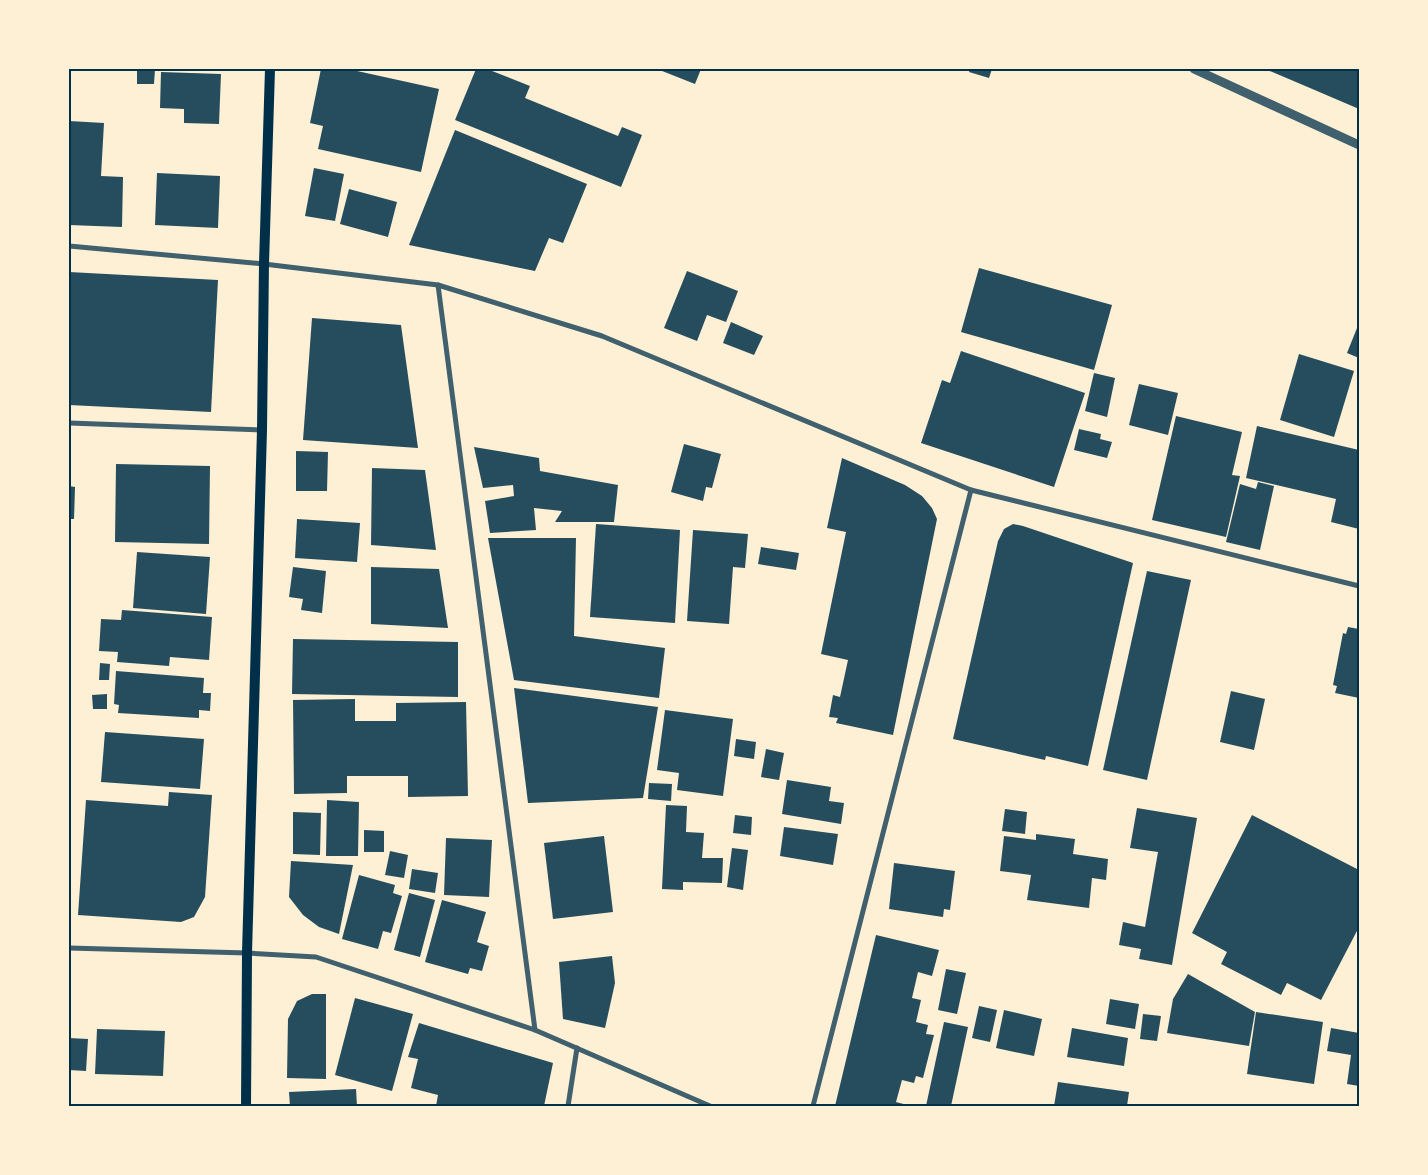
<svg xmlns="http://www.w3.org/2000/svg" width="1428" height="1175" viewBox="0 0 1428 1175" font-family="Arial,sans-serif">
	<rect width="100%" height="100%" fill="#fdf0d5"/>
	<g fill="#264d5e">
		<polygon points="137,69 155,69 154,84 137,84"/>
		<polygon points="321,69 348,69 439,89 421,172 318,149 323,126 310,123"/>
		<polygon points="476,69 487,69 530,86 525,98 618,136 622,127 642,135 621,187 455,120"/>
		<polygon points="657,69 701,69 695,84"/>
		<polygon points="970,69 992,69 989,78 969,72"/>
		<polygon points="1265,69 1359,69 1359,109 1317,91"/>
		<polygon points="161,72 221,74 219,124 184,123 184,109 160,108"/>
		<polygon points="69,121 104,123 101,176 123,177 122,227 69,225"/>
		<polygon points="455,130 587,184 563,243 549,238 535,271 409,245"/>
		<polygon points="314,168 344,174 335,221 305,216"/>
		<polygon points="157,173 220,176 218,228 155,225"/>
		<polygon points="349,189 397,202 388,237 340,224"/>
		<polygon points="979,268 1112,305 1094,370 961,332"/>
		<polygon points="687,271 738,291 726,322 707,315 697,341 664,328"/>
		<polygon points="69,272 218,280 211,412 69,405"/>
		<polygon points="312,318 401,325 418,448 303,440"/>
		<polygon points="731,322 763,336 754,355 723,343"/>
		<polygon points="1359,323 1359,358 1347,353"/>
		<polygon points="961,351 1085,393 1054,487 921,443 942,380 950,383"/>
		<polygon points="1299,354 1354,371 1334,437 1280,420"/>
		<polygon points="1094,373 1115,378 1107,417 1085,411"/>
		<polygon points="1139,384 1178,393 1168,435 1129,425"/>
		<polygon points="1176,416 1242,432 1232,475 1240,476 1226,537 1152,520"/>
		<polygon points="1257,426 1359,450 1359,529 1331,522 1336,499 1246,478"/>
		<polygon points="1079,429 1101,434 1100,439 1112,442 1107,458 1074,450"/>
		<polygon points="684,444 721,454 712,488 706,487 703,501 671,492"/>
		<polygon points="474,447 539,458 540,471 618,485 614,522 555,522 562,511 534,508 536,530 490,533 485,501 514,496 513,485 483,488"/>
		<polygon points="296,451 328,452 327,491 296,491"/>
		<polygon points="842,458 905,485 922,496 932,508 937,519 893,735 836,723 838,718 829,717 833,695 840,697 848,660 821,654 846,532 827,528"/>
		<polygon points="116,464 210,466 209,544 115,542"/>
		<polygon points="372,468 425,470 436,550 371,545"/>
		<polygon points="1258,482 1274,486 1260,550 1226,542 1240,484 1256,489"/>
		<polygon points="69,486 75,487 74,519 69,519"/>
		<polygon points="297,519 360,523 357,562 295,558"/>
		<polygon points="596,524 680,530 675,623 590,617"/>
		<polygon points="1013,524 1023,526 1133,563 1088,766 1046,756 1045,760 953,739 998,541 1004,529"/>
		<polygon points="693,530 748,534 745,568 733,567 729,624 687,621"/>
		<polygon points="488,538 576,538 574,636 665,648 659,698 514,680"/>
		<polygon points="761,547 799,553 796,570 758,564"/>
		<polygon points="137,552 210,557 206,614 133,608"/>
		<polygon points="293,567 326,571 322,613 301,610 303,599 289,597"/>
		<polygon points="371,567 439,569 448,628 371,624"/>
		<polygon points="1147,571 1191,580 1147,780 1103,770"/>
		<polygon points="122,610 212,617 209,660 170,657 169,666 117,662 118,652 99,651 101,619 121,620"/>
		<polygon points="1348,627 1359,629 1359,698 1335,693 1337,686 1333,685 1343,633 1346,634"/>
		<polygon points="293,639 458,642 458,697 292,694"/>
		<polygon points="100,663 110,664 109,680 99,680"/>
		<polygon points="116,671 204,678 203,693 211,693 210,711 199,710 199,718 118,713 119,705 114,704"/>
		<polygon points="514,688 658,707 643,798 528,803"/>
		<polygon points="1231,691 1265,699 1254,750 1220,742"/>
		<polygon points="107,694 107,709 93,709 92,695"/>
		<polygon points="355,699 355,721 396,721 396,703 466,702 468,796 408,797 408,776 347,776 347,793 294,794 293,700"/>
		<polygon points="665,710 733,719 723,796 677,790 679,773 657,770"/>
		<polygon points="105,732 204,739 200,789 101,782"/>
		<polygon points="736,739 756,742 754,759 734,756"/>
		<polygon points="766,749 784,753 779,780 761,777"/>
		<polygon points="787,780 831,787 829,801 844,803 841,824 782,814"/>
		<polygon points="649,783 672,784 671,801 648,799"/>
		<polygon points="169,792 212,795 205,897 194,917 181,922 78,915 86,800 168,806"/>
		<polygon points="327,800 359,802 358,856 326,856"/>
		<polygon points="666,805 687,806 686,832 704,833 702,858 723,858 722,883 683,882 683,890 662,889"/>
		<polygon points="1137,808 1197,818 1172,965 1139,959 1141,949 1119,945 1123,922 1145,927 1158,852 1130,848"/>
		<polygon points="1005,809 1027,812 1025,834 1002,831"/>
		<polygon points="293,812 321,813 320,855 293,854"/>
		<polygon points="735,815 752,817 751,835 733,833"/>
		<polygon points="1252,815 1359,870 1359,927 1321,1000 1287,983 1281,995 1221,964 1227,952 1192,933"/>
		<polygon points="784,827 838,834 833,865 780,856"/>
		<polygon points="364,830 384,831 384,852 364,852"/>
		<polygon points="1036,834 1075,839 1073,854 1108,859 1106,880 1092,878 1089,908 1027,900 1031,875 1000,871 1004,836 1036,840"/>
		<polygon points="604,836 613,912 553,919 544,843"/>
		<polygon points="446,838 492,840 489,897 444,895"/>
		<polygon points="732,848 748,850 743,890 727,887"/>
		<polygon points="390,851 408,855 404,878 385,875"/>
		<polygon points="291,861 353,865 339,934 319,927 303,915 289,897"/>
		<polygon points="894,863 955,871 950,910 944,909 943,917 889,909"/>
		<polygon points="412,869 438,873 435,893 409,889"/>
		<polygon points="359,875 395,885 393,893 402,896 391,933 383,931 378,949 342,939"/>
		<polygon points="409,893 435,900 420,957 394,950"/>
		<polygon points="442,900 486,912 477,942 489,946 482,971 470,968 468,974 425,962"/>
		<polygon points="876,935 939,950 932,976 918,972 912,998 921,1000 916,1022 928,1025 926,1034 934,1035 923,1078 916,1076 914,1083 902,1080 896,1102 911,1106 835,1106"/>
		<polygon points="612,956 615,983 605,1028 563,1019 559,962"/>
		<polygon points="946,969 966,973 957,1014 938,1010"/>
		<polygon points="1188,974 1255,1012 1249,1046 1167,1033 1173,999"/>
		<polygon points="312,994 326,994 326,1079 287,1078 288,1019 297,1001"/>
		<polygon points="355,998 413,1014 392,1091 335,1075"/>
		<polygon points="1110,999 1139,1004 1135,1029 1106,1024"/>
		<polygon points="979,1006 997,1010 990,1042 972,1038"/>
		<polygon points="1004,1010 1042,1019 1034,1056 996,1048"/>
		<polygon points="1256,1012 1323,1022 1314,1084 1247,1074"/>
		<polygon points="1143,1014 1161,1016 1157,1041 1140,1039"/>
		<polygon points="944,1022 968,1027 951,1106 926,1106"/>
		<polygon points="419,1023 553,1063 544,1106 436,1106 438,1095 411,1088 418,1059 408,1057"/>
		<polygon points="1072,1028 1128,1038 1124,1066 1067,1057"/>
		<polygon points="1331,1028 1359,1033 1359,1086 1347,1084 1351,1055 1327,1051"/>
		<polygon points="97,1029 165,1031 163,1076 95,1074"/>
		<polygon points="69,1038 88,1039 86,1071 69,1070"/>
		<polygon points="1058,1082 1129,1092 1127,1106 1054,1106"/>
		<polygon points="356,1089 357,1106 290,1106 289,1092"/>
	</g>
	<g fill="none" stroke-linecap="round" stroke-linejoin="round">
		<g stroke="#3f606c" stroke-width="5">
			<polyline points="69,246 264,264 438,285 602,336 971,490 1359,586"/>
			<polyline points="438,285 535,1030"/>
			<polyline points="69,423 262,430"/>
			<polyline points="69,948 247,953 316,957 535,1030 710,1106"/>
			<polyline points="568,1106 577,1048"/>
			<polyline points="813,1106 971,490"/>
		</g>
		<polyline stroke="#3f606c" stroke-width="9" points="1194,69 1359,145"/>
		<polyline stroke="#003049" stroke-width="10" points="246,1106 247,953 262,430 264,264 270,69"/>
	</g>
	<rect width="1428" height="1175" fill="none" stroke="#fdf0d5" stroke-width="140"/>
	<rect x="70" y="70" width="1288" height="1035" fill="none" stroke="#003049" stroke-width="2"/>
</svg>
